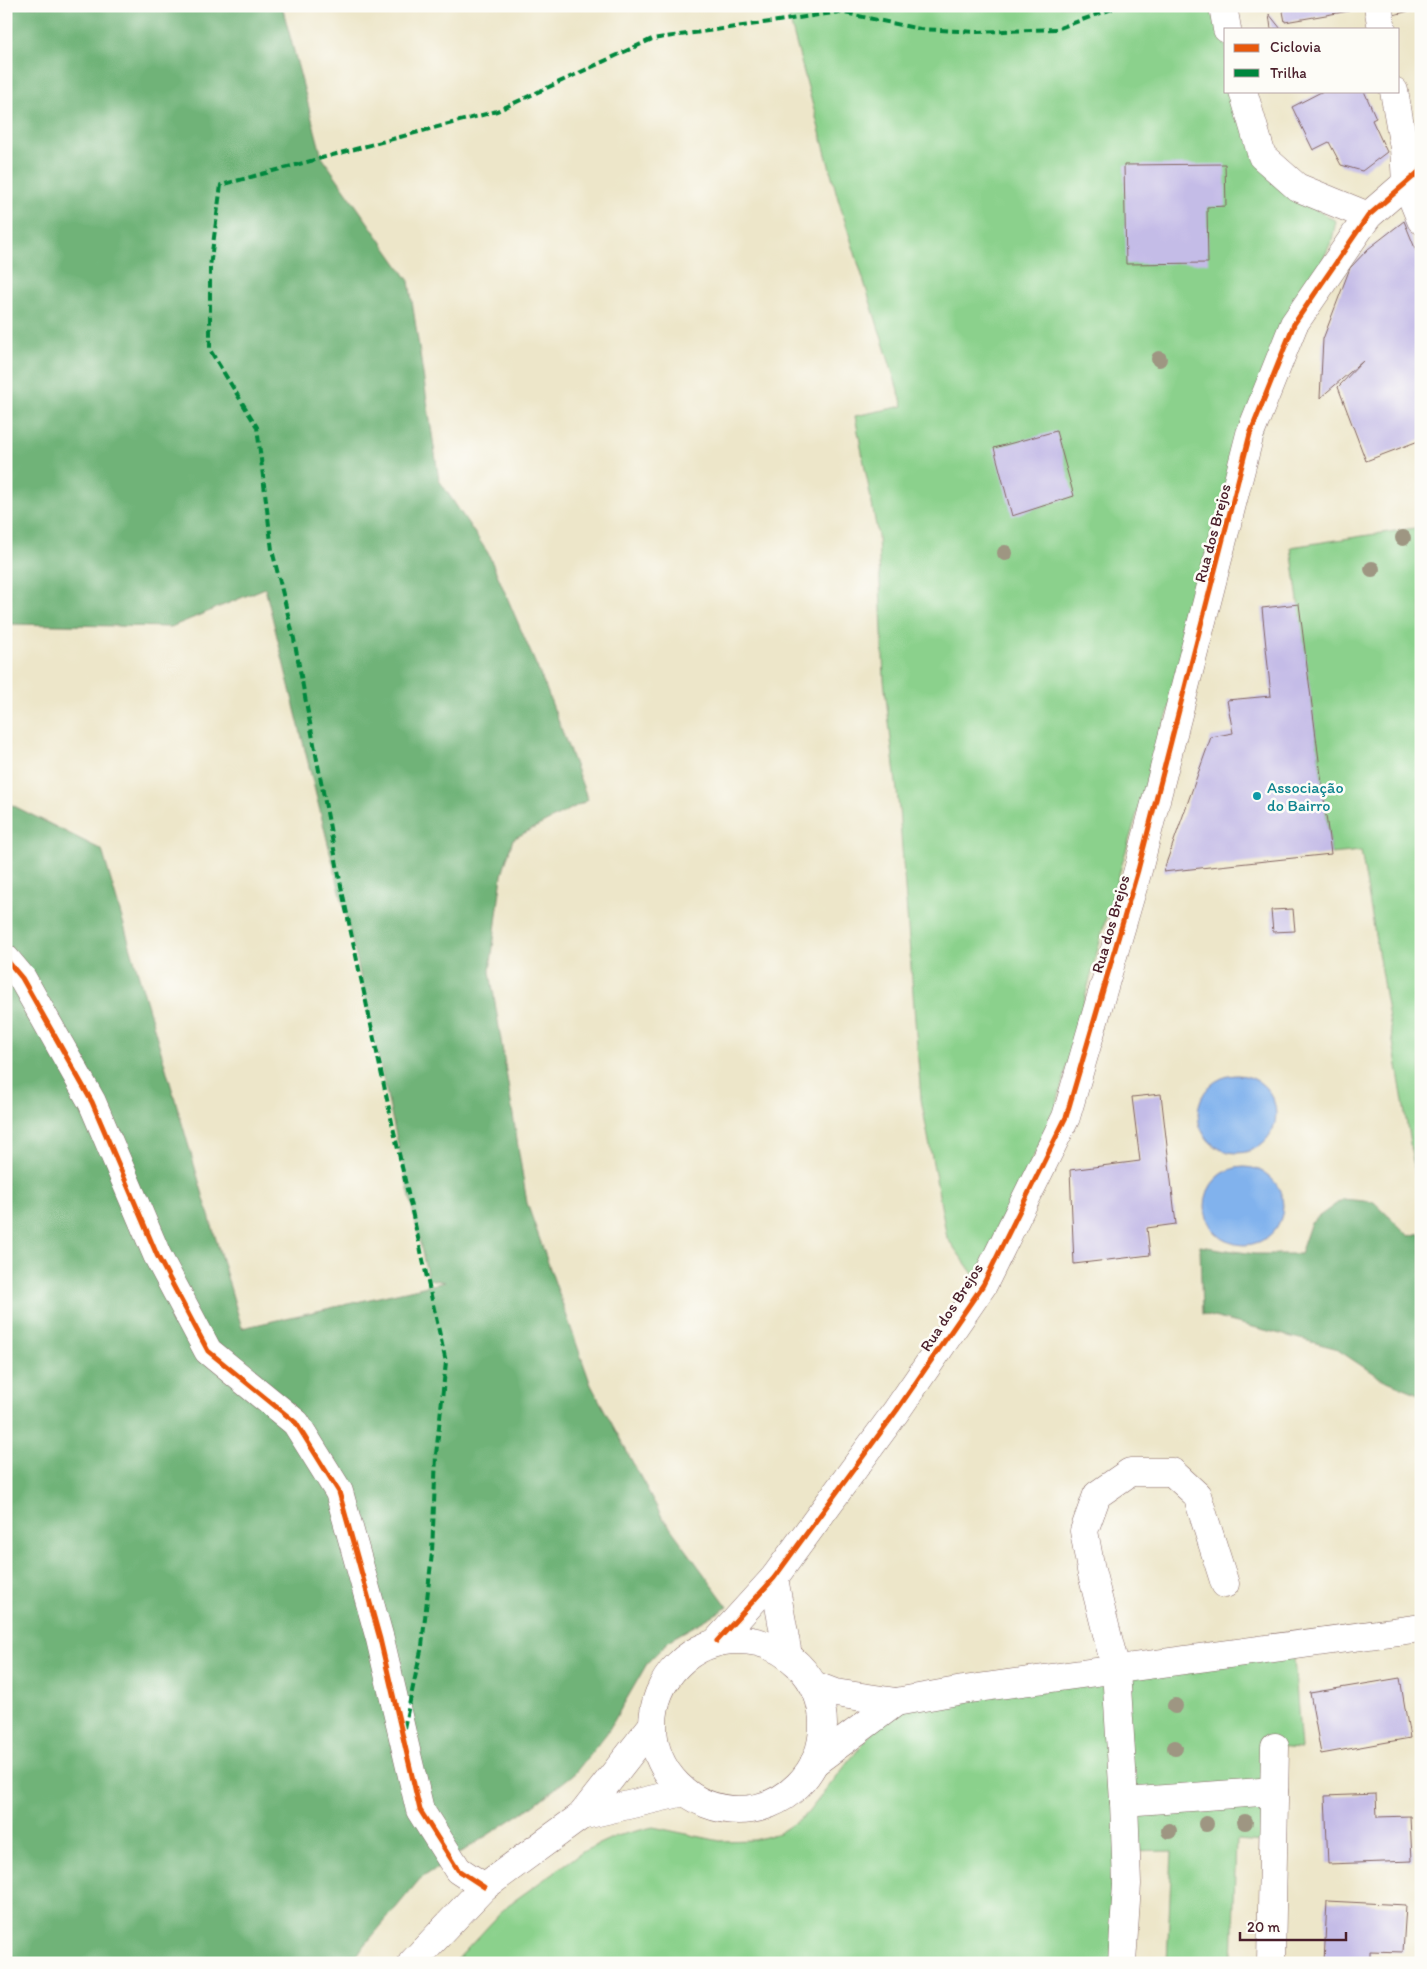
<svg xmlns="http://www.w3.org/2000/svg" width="1427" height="1969" viewBox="0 0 1427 1969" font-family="Itim,sans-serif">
	<rect width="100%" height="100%" fill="#fdfcf7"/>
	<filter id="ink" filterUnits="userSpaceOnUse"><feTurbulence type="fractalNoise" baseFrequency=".02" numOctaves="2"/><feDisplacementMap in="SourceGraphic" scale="10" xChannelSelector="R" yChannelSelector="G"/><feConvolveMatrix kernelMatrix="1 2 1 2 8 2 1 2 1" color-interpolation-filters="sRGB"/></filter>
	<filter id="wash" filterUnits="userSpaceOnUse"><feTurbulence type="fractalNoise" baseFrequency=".0096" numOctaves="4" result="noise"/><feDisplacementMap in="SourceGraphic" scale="20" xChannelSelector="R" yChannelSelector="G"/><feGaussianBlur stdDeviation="1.12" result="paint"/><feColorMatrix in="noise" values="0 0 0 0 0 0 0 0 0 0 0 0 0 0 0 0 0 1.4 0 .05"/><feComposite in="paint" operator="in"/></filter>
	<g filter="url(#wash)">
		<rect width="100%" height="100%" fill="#ede6c9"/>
		<g fill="#8bd18c" stroke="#6a785c">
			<polygon points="786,6 1223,6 1226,29 1226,91 1243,91 1262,156 1313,208 1336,221 1332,240 1294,324 1156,750 1106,918 1055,1111 976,1278 947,1238 921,1099 899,809 884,680 878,536 855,416 903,406 838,199"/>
			<polygon points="1421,527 1421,1209 1361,851 1331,854 1291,547"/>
			<polygon points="1293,1645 1301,1749 1275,1747 1273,1843 1236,1840 1232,1963 1167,1963 1172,1851 1125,1852 1124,1963 454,1963 508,1905 584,1851 616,1836 653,1827 720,1841 754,1840 779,1833 806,1815 896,1702"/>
		</g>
		<g fill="#70b378" stroke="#5d6952">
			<polygon points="6,6 282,6 322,157 409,281 439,480 488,553 546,688 588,800 513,839 502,875 490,971 527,1203 591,1385 661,1515 728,1607 671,1639 648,1662 607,1733 575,1773 534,1805 420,1879 350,1963 6,1963 6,802 102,850 242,1328 445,1282 428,1279 357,961 265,588 171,627 6,624"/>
			<polygon points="1343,1199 1374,1202 1409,1236 1421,1233 1421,1395 1380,1378 1335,1348 1202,1314 1200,1246 1254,1254 1300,1254 1311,1222"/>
		</g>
		<g fill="#81b2ed" stroke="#66688c">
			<circle cx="1237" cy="1114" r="39"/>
			<circle cx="1244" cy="1206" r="39"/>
		</g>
		<g id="blocks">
			<g fill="#c4bce7">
				<polygon points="1282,6 1348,6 1349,11 1285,22"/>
				<polygon points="1391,6 1421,6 1421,8 1393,15"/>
				<polygon points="1269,14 1281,29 1271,29"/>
				<polygon points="1323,91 1364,91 1376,118 1372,120 1387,152 1362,171 1341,165 1329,142 1313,150 1292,107"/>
				<polygon points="1225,164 1226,206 1207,207 1208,263 1126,264 1124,165"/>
				<polygon points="1404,221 1421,263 1421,440 1366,461 1338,387 1363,361 1320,398 1323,339 1350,268 1368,249"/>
				<polygon points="1056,431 1074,496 1012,516 994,448"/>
				<polygon points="1299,604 1331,854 1163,872 1211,737 1233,733 1227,700 1271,696 1262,608"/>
				<polygon points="1293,909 1295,931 1273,932 1271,910"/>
				<polygon points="1161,1094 1176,1224 1147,1228 1150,1255 1074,1264 1070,1170 1140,1161 1132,1097"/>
				<polygon points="1400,1678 1410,1738 1321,1754 1310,1693"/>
				<polygon points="1376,1794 1377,1817 1410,1816 1412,1861 1328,1864 1325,1796"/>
				<polygon points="1327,1901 1406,1905 1403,1952 1370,1951 1370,1963 1324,1963"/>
			</g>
		</g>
	</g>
	<g filter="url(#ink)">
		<use href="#blocks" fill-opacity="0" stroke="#836562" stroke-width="1"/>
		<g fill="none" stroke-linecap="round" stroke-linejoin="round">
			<g stroke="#836562" stroke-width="29">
				<g id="minor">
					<polyline points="1223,6 1227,29"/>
					<polyline points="1378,6 1382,29"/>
					<polyline points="1243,91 1262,156 1297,187 1368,216"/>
					<polyline points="1394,91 1404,148 1406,183 1421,220"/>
					<polyline points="6,959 22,978 92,1102 157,1255 208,1351 296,1423 339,1492 380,1639 420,1810 458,1870 484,1887"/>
					<polyline points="814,1685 835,1693 896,1702 963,1690 1421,1628"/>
					<polyline points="814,1763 896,1702"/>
					<polyline points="1124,1802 1274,1791"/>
					<polyline points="1122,1963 1127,1884 1124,1802 1116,1670 1091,1570 1084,1531 1097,1495 1130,1472 1172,1472 1197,1495 1225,1584"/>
					<polyline points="1271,1963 1275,1747"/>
				</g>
			</g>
			<g stroke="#836562" stroke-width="29">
				<g id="tertiary">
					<polyline points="774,1578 788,1655"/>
					<circle cx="738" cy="1725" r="85"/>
					<polyline points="717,1641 774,1578 897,1410 983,1285 1066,1117 1138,870 1250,434 1294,324 1368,216 1421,170"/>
					<polyline points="581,1816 684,1792"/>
					<polyline points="412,1963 484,1887 581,1816 651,1727"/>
				</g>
			</g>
			<use href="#minor" stroke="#fff" stroke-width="28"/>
			<use href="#tertiary" stroke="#fff" stroke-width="28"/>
			<polyline stroke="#00873e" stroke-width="4" stroke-dasharray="8 4" stroke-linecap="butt" points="404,1728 422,1646 432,1553 436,1455 446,1362 393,1127 341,886 294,639 272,550 257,427 210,350 210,267 221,185 497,111 652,39 840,12 920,29 978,32 1057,29 1120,6"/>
			<g stroke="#fdfcf7" stroke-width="8">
				<g id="cycleway">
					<polyline points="6,959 22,978 92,1102 157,1255 208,1351 296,1423 339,1492 380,1639 420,1810 458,1870 484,1887"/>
					<polyline points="717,1641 774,1578 897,1410 983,1285 1066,1117 1138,870 1250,434 1294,324 1368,216 1421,170"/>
				</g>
			</g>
			<use href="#cycleway" stroke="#e8590c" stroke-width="5"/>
		</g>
		<g fill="#9e9682">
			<circle cx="1159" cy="359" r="8"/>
			<circle cx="1403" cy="538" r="8"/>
			<circle cx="1005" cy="553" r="8"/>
			<circle cx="1372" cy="569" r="8"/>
			<circle cx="1175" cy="1706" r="8"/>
			<circle cx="1175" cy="1748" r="8"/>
			<circle cx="1245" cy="1822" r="8"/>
			<circle cx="1206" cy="1824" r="8"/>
			<circle cx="1169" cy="1831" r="8"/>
		</g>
	</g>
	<circle fill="#0f9aa8" stroke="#fdfcf7" stroke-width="2" cx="1257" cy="796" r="5"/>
	<g text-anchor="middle" stroke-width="5" stroke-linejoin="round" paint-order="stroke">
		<g font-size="16" fill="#4a1f2b" stroke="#fdfcf7">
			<text transform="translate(1212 533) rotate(-75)" y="6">Rua dos Brejos</text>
			<text transform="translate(1110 924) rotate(-74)" y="6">Rua dos Brejos</text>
			<text transform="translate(951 1307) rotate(-57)" y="6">Rua dos Brejos</text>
		</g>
		<g font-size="16" fill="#0d838f" stroke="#fdfcf7" text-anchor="start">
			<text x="1267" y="793">Associação<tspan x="1267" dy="18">do Bairro</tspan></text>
		</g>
	</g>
	<rect width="1427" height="1969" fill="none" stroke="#fdfcf7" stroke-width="25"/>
	<rect x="1224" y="28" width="175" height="65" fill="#fdfcf7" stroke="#b5a4a5"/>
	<rect x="1234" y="44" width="25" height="8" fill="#e8590c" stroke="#b5a4a5"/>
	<text x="1270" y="52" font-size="15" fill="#4a1f2b">Ciclovia</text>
	<rect x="1234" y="69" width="25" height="8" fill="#00873e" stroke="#b5a4a5"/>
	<text x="1270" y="78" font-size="15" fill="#4a1f2b">Trilha</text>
	<path d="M1240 1932v8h106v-8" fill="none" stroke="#4a1f2b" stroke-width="2.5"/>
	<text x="1247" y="1932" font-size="15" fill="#4a1f2b" stroke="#fdfcf7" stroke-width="4" paint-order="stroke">20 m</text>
</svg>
